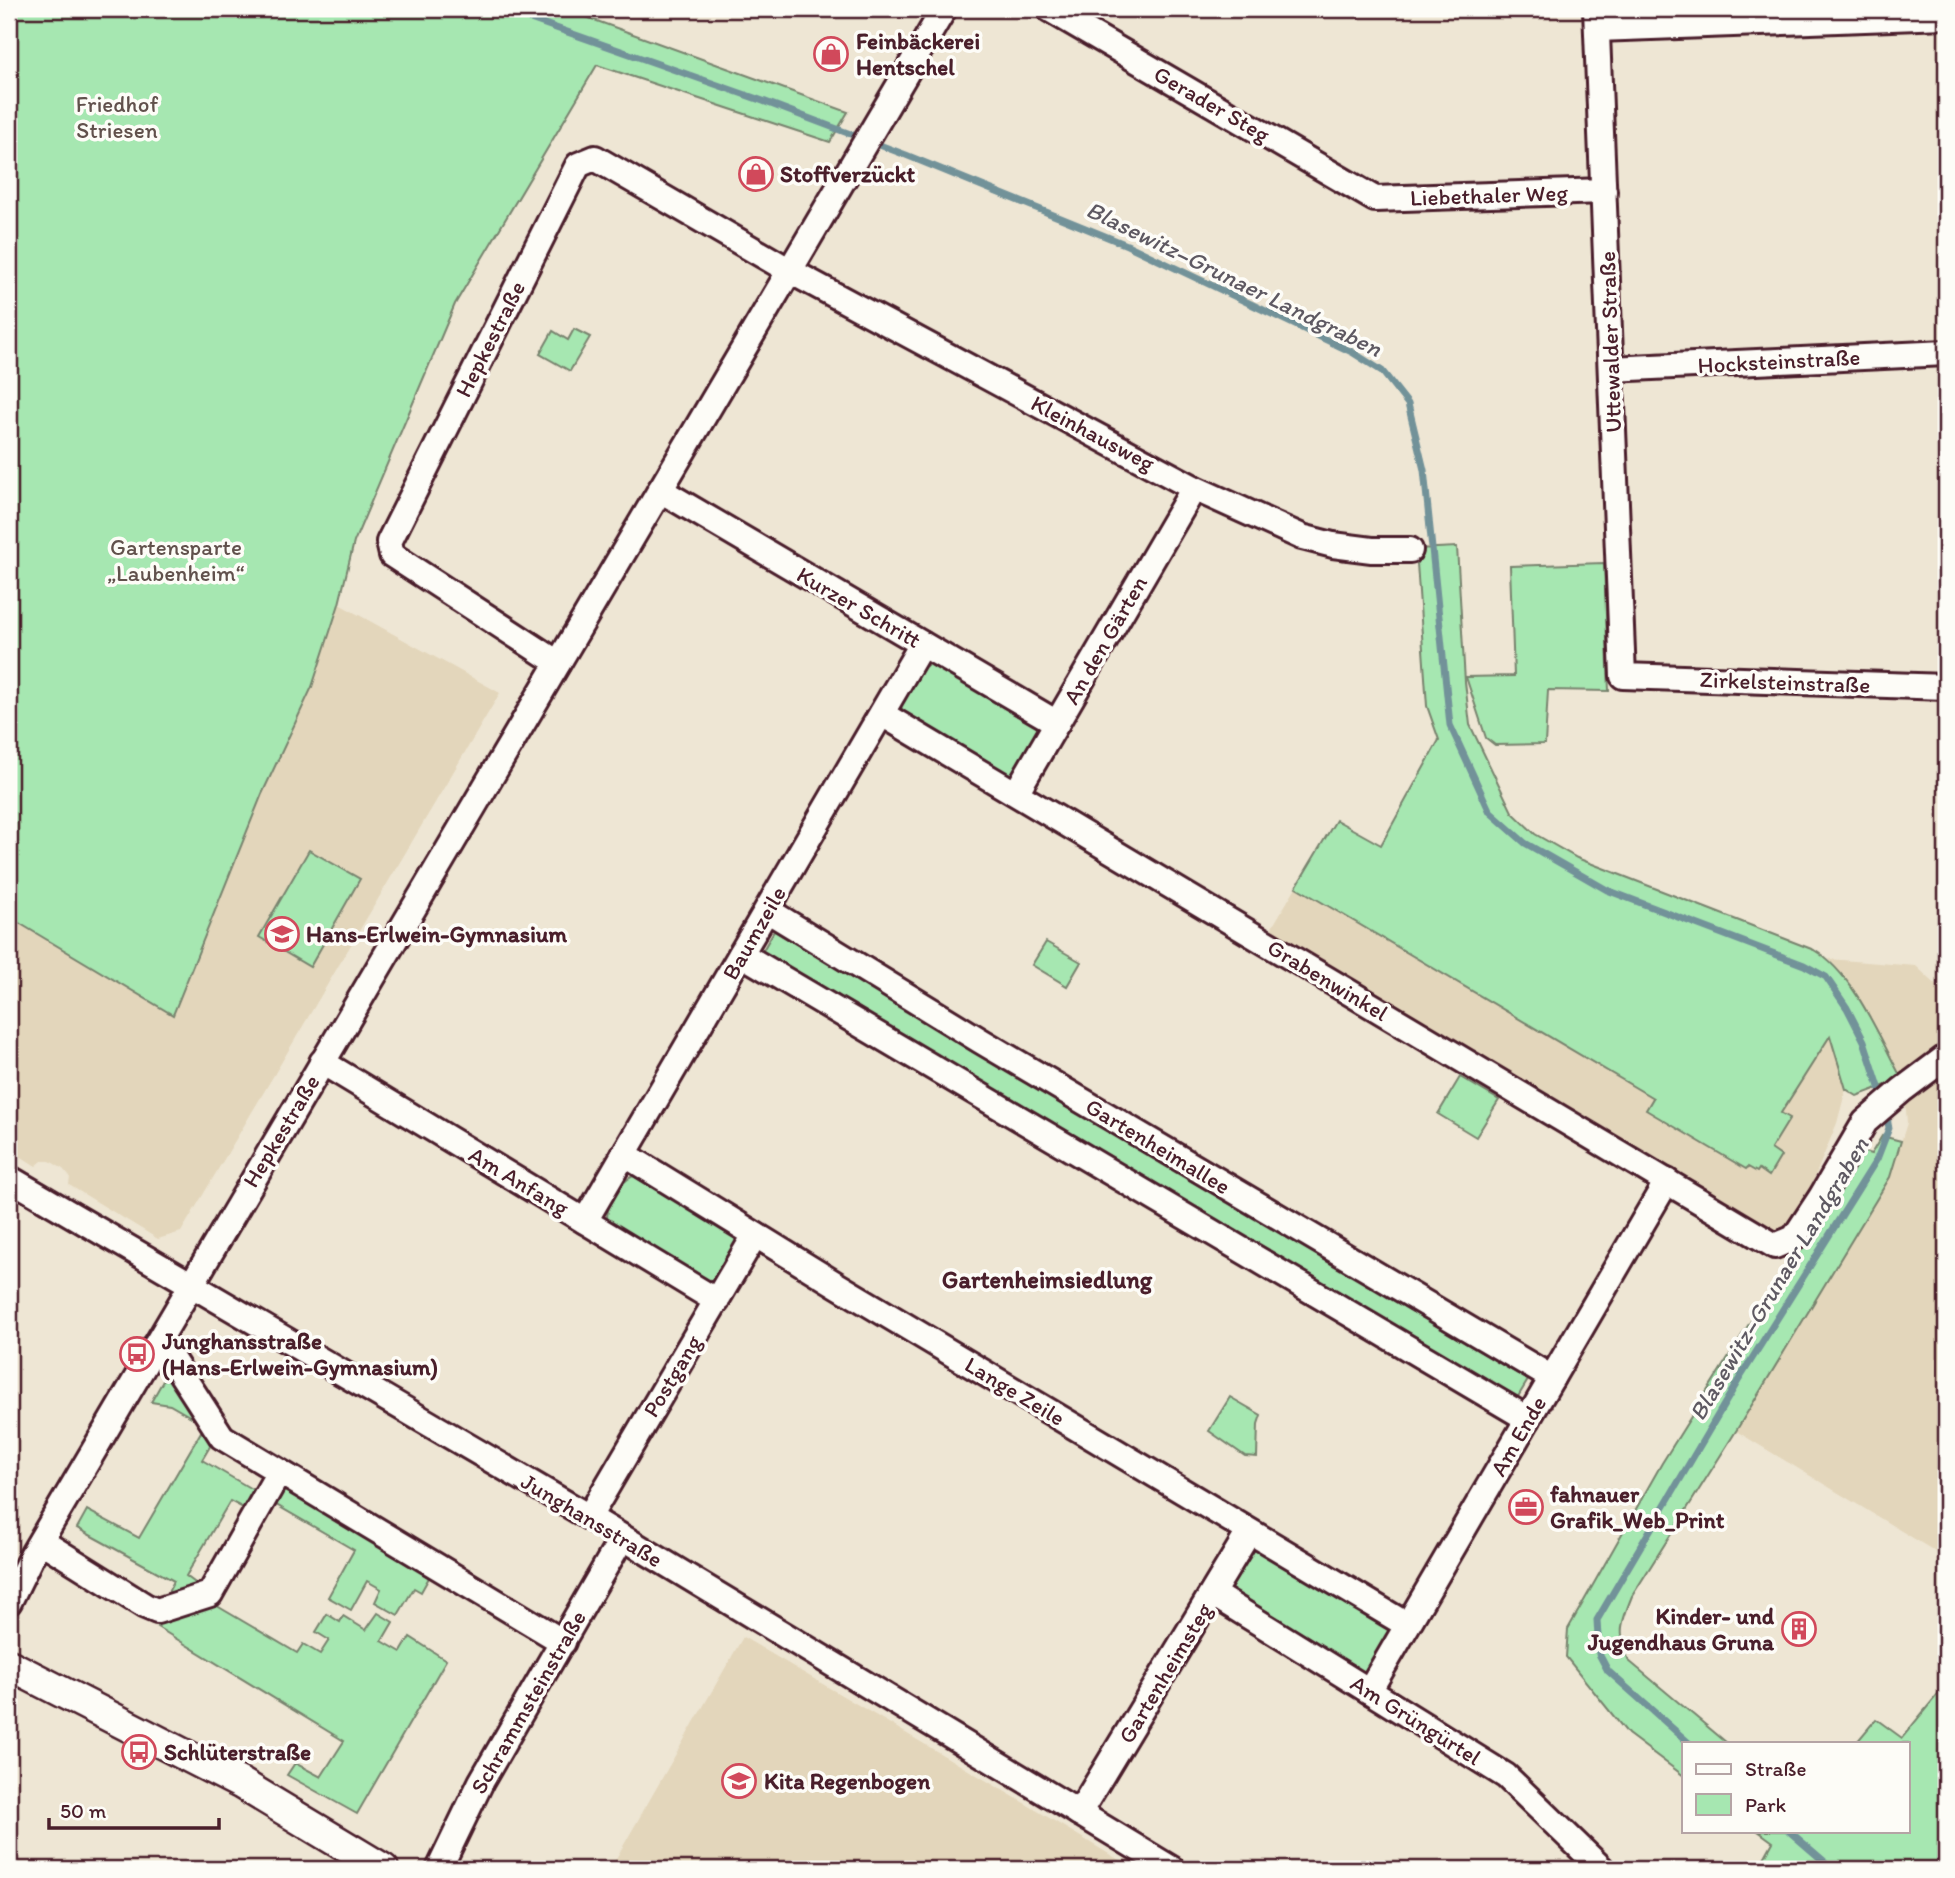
<svg xmlns="http://www.w3.org/2000/svg" width="1955" height="1878" viewBox="0 0 1955 1878" font-family="Itim,sans-serif">
	<rect width="100%" height="100%" fill="#eee6d4"/>
	<filter id="ink" filterUnits="userSpaceOnUse"><feTurbulence type="fractalNoise" baseFrequency=".0143" numOctaves="2"/><feDisplacementMap in="SourceGraphic" scale="14" xChannelSelector="R" yChannelSelector="G"/><feConvolveMatrix kernelMatrix="1 2 1 2 8 2 1 2 1" color-interpolation-filters="sRGB"/></filter>
	<g filter="url(#ink)">
		<g fill="#e3d6bb">
			<polygon points="339,604 500,693 181,1232 158,1239 69,1185 70,1177 63,1169 50,1161 42,1161 36,1166 9,1149 9,917 173,1015 262,794 312,687"/>
			<polygon points="1296,887 1653,1098 1647,1110 1745,1169 1771,1150 1781,1113 1830,1035 1846,1089 1837,1123 1811,1186 1784,1232 1773,1232 1271,929"/>
			<polygon points="1829,959 1916,966 1946,994 1946,1040 1902,1079 1849,983"/>
			<polygon points="1946,1068 1946,1558 1736,1431 1890,1177 1907,1123 1905,1098"/>
			<polygon points="743,1637 1031,1807 1134,1869 610,1869"/>
		</g>
		<g fill="#a6e7b1" stroke="#78836e" stroke-width="2">
			<polygon points="9,9 564,9 848,112 830,142 597,65 455,304 354,542 339,604 312,687 262,794 173,1015 9,917"/>
			<polygon points="574,329 590,337 570,371 540,354 553,331 568,340"/>
			<path d="M1457,547L1465,682L1470,725L1512,812L1535,834L1577,858L1814,950C1855,975 1879,1037 1902,1079L1857,1096L1846,1089L1830,1036L1781,1113L1790,1118L1771,1149L1781,1156L1769,1176L1759,1169L1757,1172L1748,1167L1746,1169L1646,1110L1653,1098L1296,887L1336,820L1381,845L1439,740L1427,706L1416,549Z"/>
			<polygon points="1604,563 1609,691 1548,690 1545,744 1495,745 1486,738 1466,677 1514,676 1510,566"/>
			<polygon points="933,664 1037,724 1039,734 1014,775 1006,775 905,714 901,707 922,667"/>
			<polygon points="309,850 360,879 310,967 259,937"/>
			<polygon points="774,931 1528,1380 1516,1400 762,952"/>
			<polygon points="1046,942 1081,962 1067,986 1032,965"/>
			<polygon points="1460,1077 1499,1100 1476,1137 1438,1114"/>
			<path d="M1882,1136L1901,1141L1890,1177L1736,1431L1632,1596C1621,1623 1617,1633 1629,1661L1727,1743H1684V1776L1628,1734L1566,1657L1568,1629L1662,1463L1858,1150L1871,1154Z"/>
			<path d="M633,1176L735,1237L736,1248L718,1279L708,1283L607,1222C606,1205 618,1183 633,1176Z"/>
			<polygon points="172,1365 215,1438 202,1460 255,1491 245,1509 230,1501 186,1576 198,1585 195,1590 164,1600 174,1581 77,1528 87,1510 139,1538 205,1425 170,1405 151,1402"/>
			<polygon points="1230,1397 1261,1415 1258,1424 1257,1457 1245,1456 1209,1431"/>
			<polygon points="290,1489 431,1574 421,1592 414,1588 398,1615 375,1602 381,1589 367,1581 351,1610 328,1597 354,1550 273,1503 278,1490"/>
			<polygon points="1262,1549 1387,1624 1391,1631 1365,1675 1231,1595 1230,1584 1252,1550"/>
			<polygon points="212,1603 297,1653 303,1644 320,1654 329,1640 316,1632 327,1614 340,1622 343,1616 366,1630 378,1613 393,1622 382,1641 401,1652 410,1637 446,1660 357,1814 287,1775 295,1763 321,1777 344,1741 157,1627 162,1619"/>
			<polygon points="1946,1684 1946,1869 1758,1869 1773,1842 1758,1831 1908,1831 1908,1743 1856,1743 1876,1719 1902,1738"/>
		</g>
		<g fill="none" stroke-linecap="round" stroke-linejoin="round">
			<g stroke="#729299" stroke-width="7">
				<polyline points="502,9 763,101 906,155 1127,245 1352,352 1382,371 1408,404 1424,470 1450,725 1490,812 1525,843 1607,890 1804,965 1826,977 1847,1008 1864,1041 1883,1099"/>
				<polyline points="1689,1743 1608,1671 1599,1654 1597,1620 1738,1381 1877,1159 1889,1128 1886,1111"/>
				<polyline points="1789,1831 1833,1869"/>
			</g>
			<g stroke="#4a1f2b" stroke-width="30">
				<g id="minor">
					<polyline points="1049,9 1375,199 1604,191"/>
					<polyline points="1596,9 1623,676 1946,687"/>
					<polyline points="1597,29 1946,16"/>
					<polyline points="1611,369 1946,353"/>
					<polyline points="660,490 1057,723"/>
					<polyline points="558,663 392,555 389,542 578,165 595,158 790,271 1194,488 1302,537 1333,545 1372,550 1410,550"/>
					<polyline points="882,714 1775,1246 1794,1238 1821,1197 1865,1122 1902,1090 1946,1057"/>
					<polyline points="1016,793 1194,488"/>
					<polyline points="767,910 981,1041 1552,1378"/>
					<polyline points="741,954 1528,1419"/>
					<polyline points="322,1062 717,1301"/>
					<polyline points="624,1154 837,1285 1407,1625"/>
					<polyline points="9,1178 589,1517 1172,1869"/>
					<polyline points="585,1221 922,644"/>
					<polyline points="152,1349 173,1361 222,1437 563,1642"/>
					<polyline points="589,1517 755,1235"/>
					<polyline points="41,1541 145,1606 157,1611 210,1594 279,1472"/>
					<polyline points="1213,1594 1506,1776 1602,1869"/>
					<polyline points="9,1602 31,1557 944,9"/>
					<polyline points="1369,1691 1667,1181"/>
					<polyline points="1079,1813 1249,1532"/>
					<polyline points="439,1869 481,1782 622,1538"/>
				</g>
			</g>
			<g stroke="#4a1f2b" stroke-width="35">
				<polyline id="tertiary" points="9,1665 242,1784 383,1869"/>
			</g>
			<use href="#minor" stroke="#fdfcf7" stroke-width="24"/>
			<use href="#tertiary" stroke="#fdfcf7" stroke-width="30"/>
		</g>
	</g>
	<defs>
		<g id="shop-ring" transform="scale(1.75)"><circle r="9.5" fill="#fdfcf7" stroke="#d1495b" stroke-width="1.5"/><path d="M-5-2.5h2.3a2.7 3.5 0 0 1 5.4 0H5L5.5 6h-11ZM-1.5-2.5h3a1.5 2.3 0 0 0-3 0Z" fill="#d1495b"/></g>
		<g id="school-ring" transform="scale(1.75)"><circle r="9.5" fill="#fdfcf7" stroke="#d1495b" stroke-width="1.5"/><path d="M0-5L7-2L0 1L-7-2ZM-4 1L0 2.5L4 1V4Q0 6-4 4Z" fill="#d1495b"/></g>
		<g id="bus-ring" transform="scale(1.75)"><circle r="9.5" fill="#fdfcf7" stroke="#d1495b" stroke-width="1.5"/><path d="M-5-6H5V4H4V6H2V4H-2V6H-4V4H-5ZM-3.5-4V0h7V-4ZM-3.5 1.2v1.5H-2V1.2ZM2 1.2v1.5H3.5V1.2Z" fill="#d1495b"/></g>
		<g id="office-ring" transform="scale(1.75)"><circle r="9.5" fill="#fdfcf7" stroke="#d1495b" stroke-width="1.5"/><path d="M-6-3h4V-5.5h4V-3h4V5H-6ZM-1-4.5V-3h2v-1.5ZM-6 0V1H6V0Z" fill="#d1495b"/></g>
		<g id="building-ring" transform="scale(1.75)"><circle r="9.5" fill="#fdfcf7" stroke="#d1495b" stroke-width="1.5"/><path d="M-4-6H4V6H1V3H-1V6H-4ZM-2.5-4.3h1.7v1.8h-1.7ZM.8-4.3h1.7v1.8H.8ZM-2.5-1h1.7V.8h-1.7ZM.8-1h1.7V.8H.8Z" fill="#d1495b"/></g>
	</defs>
	<g fill-rule="evenodd">
		<use href="#shop-ring" x="831" y="54"/>
		<use href="#shop-ring" x="756" y="174"/>
		<use href="#school-ring" x="282" y="934"/>
		<use href="#bus-ring" x="137" y="1354"/>
		<use href="#office-ring" x="1526" y="1507"/>
		<use href="#building-ring" x="1799" y="1629"/>
		<use href="#bus-ring" x="139" y="1752"/>
		<use href="#school-ring" x="739" y="1781"/>
	</g>
	<g text-anchor="middle" stroke-width="7" stroke-linejoin="round" paint-order="stroke">
		<g font-size="23" font-weight="bold" fill="#4a1f2b" stroke="#fdfcf7" text-anchor="start">
			<text x="856" y="49">Feinbäckerei<tspan x="856" dy="26">Hentschel</tspan></text>
			<text x="780" y="182">Stoffverzückt</text>
			<text x="306" y="942">Hans-Erlwein-Gymnasium</text>
			<text x="162" y="1349">Junghansstraße<tspan x="162" dy="26">(Hans-Erlwein-Gymnasium)</tspan></text>
			<text x="1550" y="1502">fahnauer<tspan x="1550" dy="26">Grafik_Web_Print</tspan></text>
			<text x="1774" y="1624" text-anchor="end">Kinder- und<tspan x="1774" dy="26">Jugendhaus Gruna</tspan></text>
			<text x="164" y="1760">Schlüterstraße</text>
			<text x="764" y="1789">Kita Regenbogen</text>
		</g>
		<g font-size="23" fill="#61514c" stroke="#fdfcf7">
			<text x="117" y="112">Friedhof<tspan x="117" dy="26">Striesen</tspan></text>
			<text x="176" y="555">Gartensparte<tspan x="176" dy="26">„Laubenheim“</tspan></text>
		</g>
		<g font-size="23" fill="#4a1f2b" stroke="#fdfcf7">
			<text transform="translate(1212 104) rotate(30)" y="8">Gerader Steg</text>
			<text transform="translate(1489 195) rotate(-2)" y="8">Liebethaler Weg</text>
			<text transform="translate(490 339) rotate(-63)" y="8">Hepkestraße</text>
			<text transform="translate(1610 342) rotate(-92)" y="8">Uttewalder Straße</text>
			<text transform="translate(1779 361) rotate(-3)" y="8">Hocksteinstraße</text>
			<text transform="translate(1093 433) rotate(28)" y="8">Kleinhausweg</text>
			<text transform="translate(859 607) rotate(30)" y="8">Kurzer Schritt</text>
			<text transform="translate(1105 640) rotate(-60)" y="8">An den Gärten</text>
			<text transform="translate(1785 682) rotate(2)" y="8">Zirkelsteinstraße</text>
			<text transform="translate(754 933) rotate(-60)" y="8">Baumzeile</text>
			<text transform="translate(1328 980) rotate(31)" y="8">Grabenwinkel</text>
			<text transform="translate(281 1131) rotate(-59)" y="8">Hepkestraße</text>
			<text transform="translate(1158 1146) rotate(31)" y="8">Gartenheimallee</text>
			<text transform="translate(519 1181) rotate(31)" y="8">Am Anfang</text>
			<text transform="translate(672 1376) rotate(-59)" y="8">Postgang</text>
			<text transform="translate(1015 1391) rotate(31)" y="8">Lange Zeile</text>
			<text transform="translate(1518 1436) rotate(-60)" y="8">Am Ende</text>
			<text transform="translate(592 1520) rotate(31)" y="8">Junghansstraße</text>
			<text transform="translate(1165 1673) rotate(-59)" y="8">Gartenheimsteg</text>
			<text transform="translate(528 1702) rotate(-60)" y="8">Schrammsteinstraße</text>
			<text transform="translate(1416 1720) rotate(32)" y="8">Am Grüngürtel</text>
		</g>
		<g font-size="24" font-style="italic" fill="#5e5962" stroke="#fdfcf7">
			<text transform="translate(1234 279) rotate(26)" y="8">Blasewitz‐Grunaer Landgraben</text>
			<text transform="translate(1779 1279) rotate(-59)" y="8">Blasewitz‐Grunaer Landgraben</text>
		</g>
		<g font-size="24" font-weight="bold" fill="#4a1f2b" stroke="#fdfcf7">
			<text x="1047" y="1288">Gartenheimsiedlung</text>
		</g>
	</g>
	<rect width="1955" height="1878" fill="none" stroke="#fdfcf7" stroke-width="35"/>
	<rect x="18" y="18" width="1920" height="1843" fill="none" stroke="#4a1f2b" stroke-width="2.5" filter="url(#ink)"/>
	<rect x="1682" y="1742" width="228" height="91" fill="#fdfcf7" stroke="#b5a4a5" stroke-width="2"/>
	<rect x="1696" y="1764" width="35" height="10" fill="#fdfcf7" stroke="#b5a4a5" stroke-width="2"/>
	<text x="1745" y="1776" font-size="21" fill="#4a1f2b">Straße</text>
	<rect x="1696" y="1794" width="35" height="21" fill="#a6e7b1" stroke="#b5a4a5" stroke-width="2"/>
	<text x="1745" y="1812" font-size="21" fill="#4a1f2b">Park</text>
	<path d="M49 1818v10h170v-10" fill="none" stroke="#4a1f2b" stroke-width="3.5"/>
	<text x="60" y="1818" font-size="21" fill="#4a1f2b" stroke="#fdfcf7" stroke-width="5" paint-order="stroke">50 m</text>
</svg>
